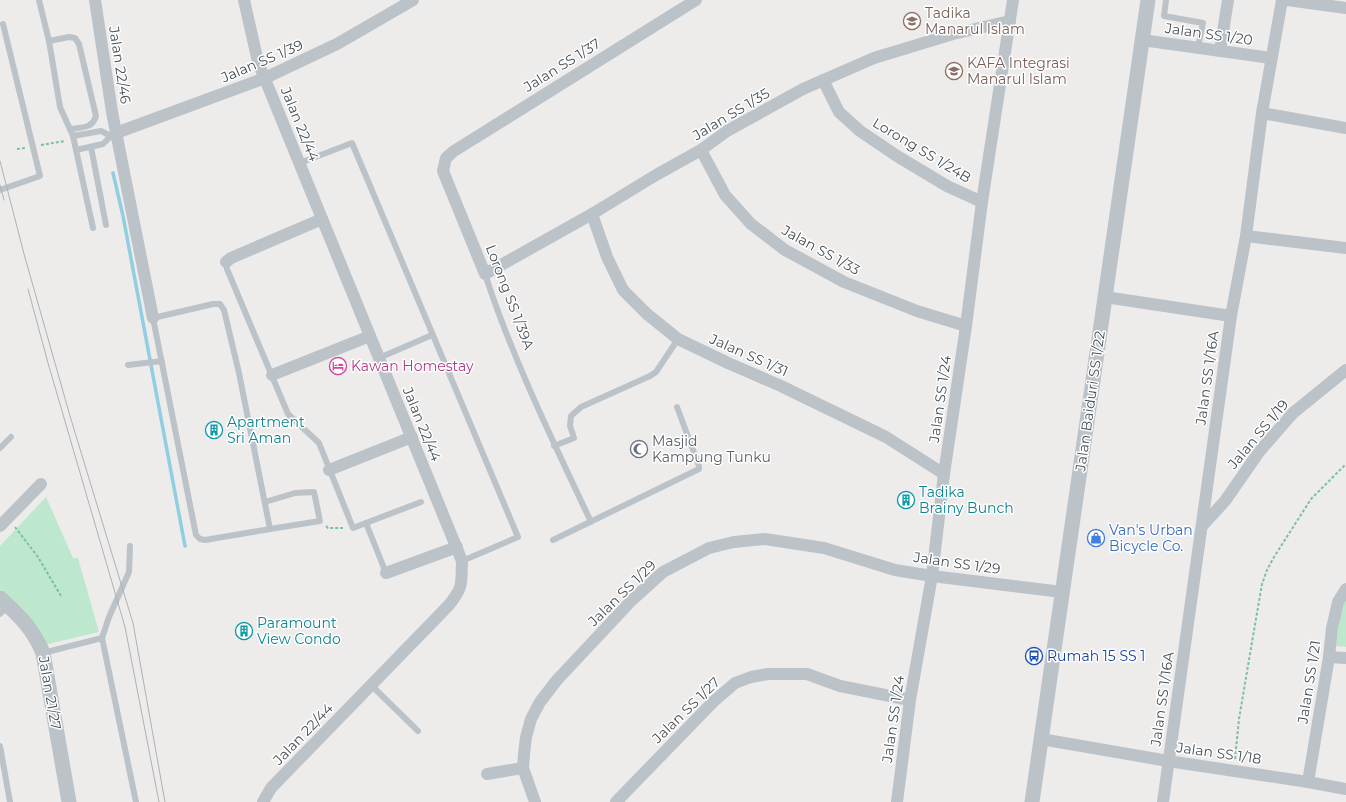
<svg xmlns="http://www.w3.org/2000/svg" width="1346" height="802" viewBox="0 0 1346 802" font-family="Montserrat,sans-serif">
	<rect width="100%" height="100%" fill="#eeebeb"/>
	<g fill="#bde8ce">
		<polygon points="46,497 73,558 78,558 99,632 44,645 32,621 0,589 0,546"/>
		<polygon points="1346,600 1346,647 1336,646 1341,607"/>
	</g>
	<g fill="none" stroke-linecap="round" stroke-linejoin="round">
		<polyline stroke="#8fcfe1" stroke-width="3.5" points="113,173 123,216 185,546"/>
		<g stroke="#79c29e" stroke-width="2" stroke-dasharray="3 2" stroke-linecap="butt">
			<polyline points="41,145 65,141"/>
			<polyline points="17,149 25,148"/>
			<polyline points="326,526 328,528 343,528"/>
			<polyline points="15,527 38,557 61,596"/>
			<polyline points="1235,759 1239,719 1251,648 1262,584 1267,570 1274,557 1311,499 1346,464"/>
		</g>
		<g stroke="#bbc3c9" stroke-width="6">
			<polyline points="39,0 49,41 60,107 73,136 93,228"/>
			<polyline points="1166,0 1164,16 1203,23 1198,47"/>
			<path d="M49,41L69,37L75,38L79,44L96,116C92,129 82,127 70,129"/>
			<polyline points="73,136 101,131 111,136"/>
			<polyline points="91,147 106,225"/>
			<polyline points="76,150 103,144 111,136 116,133"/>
			<polyline points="300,163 352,143 518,537 462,561"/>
			<polyline points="0,190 40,176 3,24"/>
			<polyline points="226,262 227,269 288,414 319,443 353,528 366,523 386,573"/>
			<path d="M485,274C513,360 553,441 591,522"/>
			<polygon points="213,304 220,304 224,310 239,373 270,529 205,540 200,539 196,535 153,318"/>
			<polyline points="379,358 432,335"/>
			<polyline points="128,365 162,361"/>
			<polyline points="554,446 574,438 570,426 571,416 581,407 650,376 656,372 678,339"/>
			<polyline points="0,448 11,437"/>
			<polyline points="265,502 295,493 314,492 320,521 270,529"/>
			<polyline points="366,523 421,502"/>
			<polyline points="553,540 699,469 699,466 677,407"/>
			<polyline points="0,614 8,606"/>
			<polyline points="102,638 109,617 129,572 130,546"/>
			<polyline points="43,653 102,638 136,802"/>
			<polyline points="371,685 418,731"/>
			<polyline points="0,746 10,802"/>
		</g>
		<g stroke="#bbc3c9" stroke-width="12">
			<polyline points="95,0 112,112 153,318"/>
			<path d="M244,0L258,62L462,561C461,584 464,586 449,605L271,788L263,802"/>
			<polyline points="696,0 454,151 446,158 443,171 485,274 592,214 656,175 701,150 727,131 803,89 874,58 953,34 1010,21"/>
			<polyline points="1287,0 1346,8"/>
			<polyline points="1142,40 1271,58"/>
			<polyline points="1220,51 1228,0"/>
			<polyline points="823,80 839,112 860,131 897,156 947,186 982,202"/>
			<polyline points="1262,113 1346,128"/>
			<polyline points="116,133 265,78 337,44 413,0"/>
			<polyline points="701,150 725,195 751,224 785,250 844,282 917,311 966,326"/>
			<polyline points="592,214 607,257 623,290 647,314 678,339 728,363 781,386 886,437 944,474"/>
			<polyline points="1246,236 1346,248"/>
			<polyline points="226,262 231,258 322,219"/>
			<polyline points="1105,297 1231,316"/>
			<polyline points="272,375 370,336"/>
			<polyline points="329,470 412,437"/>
			<polyline points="0,526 41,484"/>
			<polyline points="1202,526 1225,501 1259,452 1293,413 1346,370"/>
			<polyline points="386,573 457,547"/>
			<polyline points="1329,657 1346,658"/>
			<polyline points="1041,739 1168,761 1308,782 1346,789"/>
			<polyline points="487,774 523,768"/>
			<polyline points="1308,782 1329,657 1332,628 1338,602 1346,589"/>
			<polyline points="535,802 523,768 524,754 526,737 531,719 540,702 557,680 632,600 663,572 709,548 734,542 765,539 824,548 895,570 932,576 1062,592"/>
			<polyline points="616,802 713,702 735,683 751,677 768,674 807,674 840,686 910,700"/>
			<polyline points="897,802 910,700 932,576 944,474 966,326 982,202 1013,0"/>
			<polyline points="1163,802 1231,316 1246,236 1262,113 1282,0"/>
		</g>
		<g stroke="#bbc3c9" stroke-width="15">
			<path d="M0,598C20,617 32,627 43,653L69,802"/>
			<polyline points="1032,802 1148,0"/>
		</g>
		<g stroke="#aeb1b5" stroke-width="1">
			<polyline points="0,161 24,254 70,416 133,623 165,802"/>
			<polyline points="0,185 4,200"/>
			<polyline points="28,289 48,363 125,627 159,802"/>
		</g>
	</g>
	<defs>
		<g id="school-ring" transform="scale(0.9)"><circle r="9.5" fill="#fff" stroke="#8d6e63" stroke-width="1.5"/><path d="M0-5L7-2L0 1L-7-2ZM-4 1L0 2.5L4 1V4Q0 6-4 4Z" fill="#8d6e63"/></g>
		<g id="hotel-ring" transform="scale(0.9)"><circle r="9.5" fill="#fff" stroke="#d1479c" stroke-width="1.5"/><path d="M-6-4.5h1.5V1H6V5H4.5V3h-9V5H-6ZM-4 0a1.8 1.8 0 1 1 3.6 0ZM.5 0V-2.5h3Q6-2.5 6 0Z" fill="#d1479c"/></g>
		<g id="building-ring" transform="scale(0.9)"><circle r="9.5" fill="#fff" stroke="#0f9aa8" stroke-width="1.5"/><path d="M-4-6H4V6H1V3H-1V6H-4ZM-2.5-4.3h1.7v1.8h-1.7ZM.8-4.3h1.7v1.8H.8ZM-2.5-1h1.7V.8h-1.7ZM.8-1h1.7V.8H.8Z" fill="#0f9aa8"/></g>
		<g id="mosque-ring" transform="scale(0.9)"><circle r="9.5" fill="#fff" stroke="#6b7280" stroke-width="1.5"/><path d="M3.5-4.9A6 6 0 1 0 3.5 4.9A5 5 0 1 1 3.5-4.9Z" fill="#6b7280"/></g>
		<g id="shop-ring" transform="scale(0.9)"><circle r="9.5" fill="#fff" stroke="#3f7fe0" stroke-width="1.5"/><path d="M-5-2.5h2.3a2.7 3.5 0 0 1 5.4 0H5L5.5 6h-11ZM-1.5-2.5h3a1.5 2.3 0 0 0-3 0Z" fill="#3f7fe0"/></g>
		<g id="bus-ring" transform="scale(0.9)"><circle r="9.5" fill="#fff" stroke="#1a4fb4" stroke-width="1.5"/><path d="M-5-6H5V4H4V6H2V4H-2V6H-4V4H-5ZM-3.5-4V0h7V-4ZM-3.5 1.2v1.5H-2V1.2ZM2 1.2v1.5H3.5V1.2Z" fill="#1a4fb4"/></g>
	</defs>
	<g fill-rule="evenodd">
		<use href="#school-ring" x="912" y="21"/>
		<use href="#school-ring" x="954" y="71"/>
		<use href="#hotel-ring" x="338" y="366"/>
		<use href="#building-ring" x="214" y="430"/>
		<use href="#mosque-ring" x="639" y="449"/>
		<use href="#building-ring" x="906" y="500"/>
		<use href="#shop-ring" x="1096" y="538"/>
		<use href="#building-ring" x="244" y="631"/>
		<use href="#bus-ring" x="1034" y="656"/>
	</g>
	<g text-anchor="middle" stroke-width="3" stroke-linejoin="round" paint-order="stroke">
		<g font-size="14" fill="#785e54" stroke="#fff" text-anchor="start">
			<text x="925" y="18">Tadika<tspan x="925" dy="16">Manarul Islam</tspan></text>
			<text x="967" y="68">KAFA Integrasi<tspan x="967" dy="16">Manarul Islam</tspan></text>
		</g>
		<g font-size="14" fill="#464f56" stroke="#fff">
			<text transform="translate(1209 34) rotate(8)" y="5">Jalan SS 1/20</text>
			<text transform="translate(262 61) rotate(-23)" y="5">Jalan SS 1/39</text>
			<text transform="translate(120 65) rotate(81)" y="5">Jalan 22/46</text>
			<text transform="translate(562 65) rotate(-32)" y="5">Jalan SS 1/37</text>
			<text transform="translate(731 114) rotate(-31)" y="5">Jalan SS 1/35</text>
			<text transform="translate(300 124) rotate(68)" y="5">Jalan 22/44</text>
			<text transform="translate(922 150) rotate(31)" y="5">Lorong SS 1/24B</text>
			<text transform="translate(821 250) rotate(29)" y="5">Jalan SS 1/33</text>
			<text transform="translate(510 297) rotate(69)" y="5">Lorong SS 1/39A</text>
			<text transform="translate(749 355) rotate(24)" y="5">Jalan SS 1/31</text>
			<text transform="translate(1207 378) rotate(-82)" y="5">Jalan SS 1/16A</text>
			<text transform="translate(940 399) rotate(-82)" y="5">Jalan SS 1/24</text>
			<text transform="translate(1090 401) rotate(-82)" y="5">Jalan Baiduri SS 1/22</text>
			<text transform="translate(422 424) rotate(68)" y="5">Jalan 22/44</text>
			<text transform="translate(1258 434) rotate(-50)" y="5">Jalan SS 1/19</text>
			<text transform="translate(957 563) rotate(8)" y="5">Jalan SS 1/29</text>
			<text transform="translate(622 593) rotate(-44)" y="5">Jalan SS 1/29</text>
			<text transform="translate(1309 682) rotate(-81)" y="5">Jalan SS 1/21</text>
			<text transform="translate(50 693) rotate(80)" y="5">Jalan 21/27</text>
			<text transform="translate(1162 699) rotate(-82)" y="5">Jalan SS 1/16A</text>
			<text transform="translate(686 710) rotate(-44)" y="5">Jalan SS 1/27</text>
			<text transform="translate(893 719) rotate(-82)" y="5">Jalan SS 1/24</text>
			<text transform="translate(303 734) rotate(-46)" y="5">Jalan 22/44</text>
			<text transform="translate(1219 753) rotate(8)" y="5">Jalan SS 1/18</text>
		</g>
		<g font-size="14" fill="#b23c85" stroke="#fff" text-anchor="start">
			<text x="351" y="371">Kawan Homestay</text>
		</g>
		<g font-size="14" fill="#0d838f" stroke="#fff" text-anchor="start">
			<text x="227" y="427">Apartment<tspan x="227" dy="16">Sri Aman</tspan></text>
			<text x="919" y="497">Tadika<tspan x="919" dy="16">Brainy Bunch</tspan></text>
			<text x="257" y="628">Paramount<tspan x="257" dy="16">View Condo</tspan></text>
		</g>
		<g font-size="14" fill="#5b616d" stroke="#fff" text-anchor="start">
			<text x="652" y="446">Masjid<tspan x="652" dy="16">Kampung Tunku</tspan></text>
		</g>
		<g font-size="14" fill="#366cbe" stroke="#fff" text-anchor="start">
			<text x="1109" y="535">Van's Urban<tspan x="1109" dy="16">Bicycle Co.</tspan></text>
		</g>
		<g font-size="14" fill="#164399" stroke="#fff" text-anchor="start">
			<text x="1047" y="661">Rumah 15 SS 1</text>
		</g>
	</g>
</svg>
